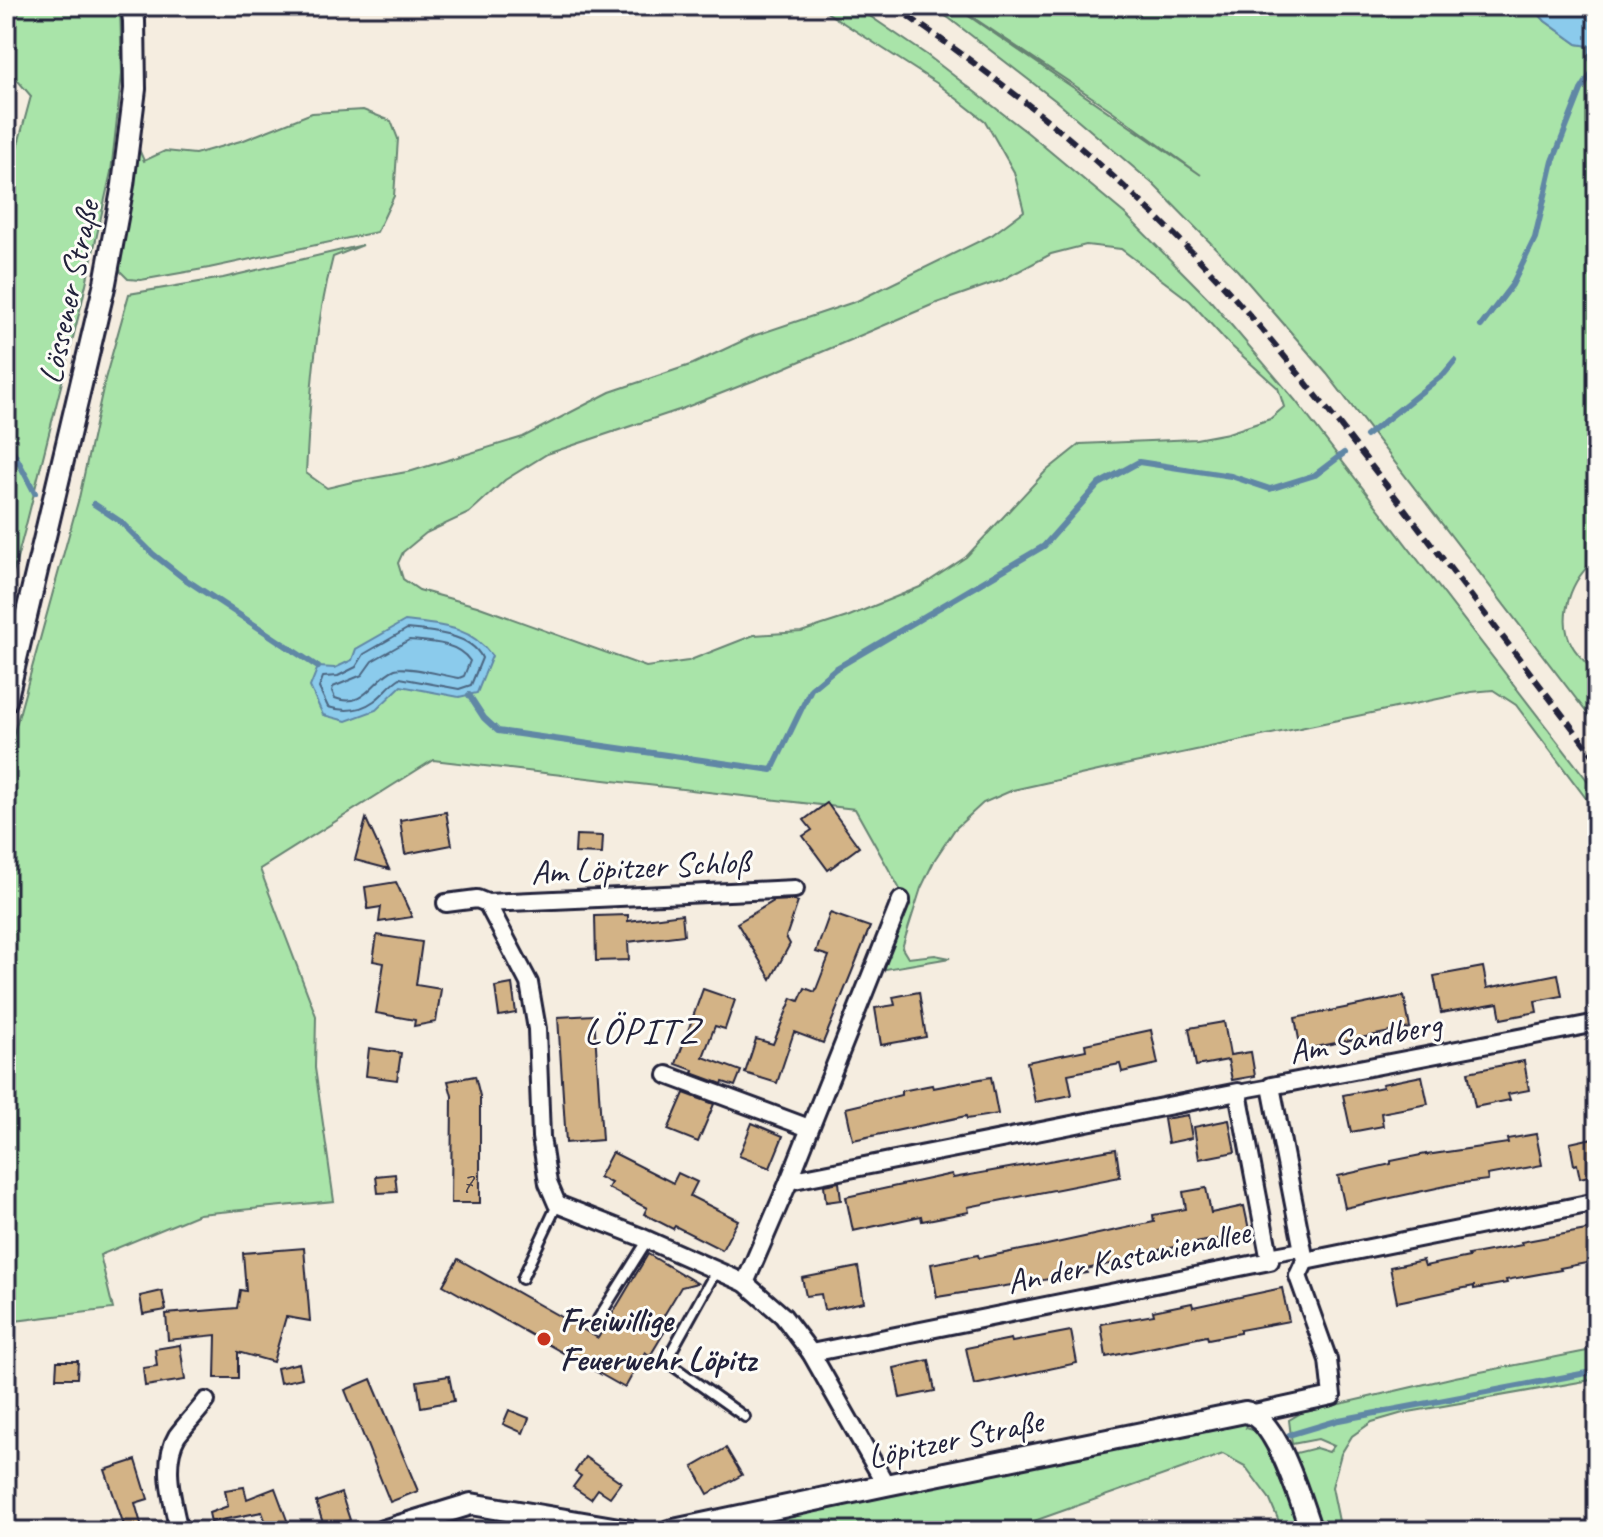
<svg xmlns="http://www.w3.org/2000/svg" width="1603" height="1537" viewBox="0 0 1603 1537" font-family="Caveat,sans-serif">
	<rect width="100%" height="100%" fill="#f5ede0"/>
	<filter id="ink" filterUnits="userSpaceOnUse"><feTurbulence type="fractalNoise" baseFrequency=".0125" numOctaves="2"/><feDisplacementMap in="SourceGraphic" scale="16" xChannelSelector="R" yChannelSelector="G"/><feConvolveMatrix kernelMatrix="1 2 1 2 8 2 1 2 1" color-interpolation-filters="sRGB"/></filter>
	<g filter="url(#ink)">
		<g fill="#a9e4a9" stroke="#668372" stroke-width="2" fill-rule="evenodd">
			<polygon points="6,6 120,6 122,74 111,172 82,302 25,529 6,600 6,189 31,96 6,67"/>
			<path d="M817,6H855L927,55L1028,133L1125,214L1209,299L1295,400L1597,793V813L1516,705L1493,690L1471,692L1125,765L1013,790L983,803L955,829L935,859L921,888L902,948L908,958L935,955L950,958L880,970L906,900L855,809L433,760L260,869L316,1016L315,1068L334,1201L199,1214L100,1255L113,1309L6,1322V762L79,498L105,379L129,294L223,278L363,245L333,257C314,328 310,400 306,473L327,488L352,482L412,471L523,437L610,392L693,364L753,336L857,301L992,235L1024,211L1014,172L985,121L938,84ZM1086,245L1121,249L1190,301L1227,342L1278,388L1284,407L1270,419L1228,433L1196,439L1080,444L1045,472L966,557L920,587L847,617L801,632L754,635L688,661L646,667L477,606L419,590L403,579L398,563L403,552L426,533L469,513L505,480L547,454L679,410L768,375L934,304L1002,280L1051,254Z"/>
			<path d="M930,6H954L1201,175L1111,110L956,6H1532L1545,21L1577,44L1590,46L1589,60L1597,65V559C1571,576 1556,619 1573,647C1579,657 1590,665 1596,676C1600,686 1597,714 1597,726L1327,374L1238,271L1153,184L1056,101L950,19Z"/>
			<polygon points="363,110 391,121 398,139 394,196 377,232 209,268 141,280 128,279 121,272 118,264 132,199 138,147 144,161 165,151 195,154 244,140 312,113"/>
			<polygon points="1597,1349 1597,1379 1403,1413 1372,1422 1352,1436 1341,1454 1332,1487 1341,1531 1323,1531 1296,1460 1296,1453 1316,1448 1329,1452 1334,1446 1318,1439 1292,1444 1289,1420 1301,1413 1455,1377"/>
			<polygon points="1254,1413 1246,1428 1256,1431 1264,1440 1301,1531 1283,1531 1269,1498 1245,1466 1223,1454 1006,1531 669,1531 1175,1431 1212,1429"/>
			<polygon points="476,1504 631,1531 491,1531"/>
		</g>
		<g fill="#8bcbec" stroke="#6187a5" stroke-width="2">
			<polygon points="1532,6 1597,6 1597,65 1589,60 1589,46 1577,44 1545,21"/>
			<path d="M405,621C439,625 470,625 492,656L477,693L459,697L401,686L376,710L346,721L323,715L310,687L318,667L335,668L352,660L356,649Z"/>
		</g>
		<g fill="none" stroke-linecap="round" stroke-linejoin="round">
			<g stroke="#4c6682" stroke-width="2">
				<path d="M407,629C430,631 471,634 482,658L471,685L459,689L400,678C390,684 384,694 374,701C360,711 344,712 328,707L319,688L323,677L338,676L356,667L364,654Z"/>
				<path d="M409,640C430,642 457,642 470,661L464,676L459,678C445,676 406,665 395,669C373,678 365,710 335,698L332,691L333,687L362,675L372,661Z"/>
			</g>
			<g stroke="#6187a5" stroke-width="6">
				<polyline points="1481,326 1512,285 1535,238 1553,161 1581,90 1597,65"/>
				<polyline points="1366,436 1444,374 1455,361"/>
				<polyline points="6,438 35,493"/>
				<polyline points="94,504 121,522 153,554 182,577 318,667"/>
				<polyline points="469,695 484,718 498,731 772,770 811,689 835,669 1044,546 1099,484 1139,462 1231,476 1270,489 1315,475 1344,453"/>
				<polyline points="1289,1435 1339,1420 1597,1371"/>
			</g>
		</g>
		<g fill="#d3b386" stroke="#22223b" stroke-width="2">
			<polygon points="827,803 859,847 828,870 803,836 812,830 804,820"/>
			<polygon points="446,812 452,845 405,854 400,820"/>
			<polygon points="366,819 389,869 355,860"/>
			<polygon points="576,835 603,836 602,854 575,853"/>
			<polygon points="396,882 412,917 379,922 381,907 368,909 365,887"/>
			<polygon points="792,900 798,902 786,937 790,944 771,979 737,923 774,901"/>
			<polygon points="830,913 870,927 823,1043 794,1032 777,1083 745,1073 756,1039 773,1044 792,998 799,1001 805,988 815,992 829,956 816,952"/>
			<polygon points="682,914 684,935 628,942 629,960 596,961 595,916 628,915 628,921"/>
			<polygon points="377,935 422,942 416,985 441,989 436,1022 414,1026 415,1020 376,1013 384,963 373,961"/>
			<polygon points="1483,967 1487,988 1558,974 1562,996 1535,1001 1537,1012 1501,1019 1498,1003 1441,1013 1434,976"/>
			<polygon points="512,984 516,1013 499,1016 495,987"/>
			<polygon points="703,989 735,1000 725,1029 715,1026 703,1057 741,1071 735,1086 723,1082 722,1084 692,1073 693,1070 676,1064"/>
			<polygon points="919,992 926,1037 881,1045 875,1008 895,1005 893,997"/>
			<polygon points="1404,996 1410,1028 1301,1050 1295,1018"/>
			<polygon points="594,1015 602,1140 566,1143 558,1017"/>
			<polygon points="1224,1022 1230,1055 1251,1052 1255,1076 1232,1080 1228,1060 1196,1066 1189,1028"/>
			<polygon points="1151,1030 1158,1064 1122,1072 1120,1064 1068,1074 1072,1095 1035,1102 1027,1062 1086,1050 1085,1044"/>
			<polygon points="369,1048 401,1053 397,1080 366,1076"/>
			<polygon points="1524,1061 1529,1090 1508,1094 1510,1100 1475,1107 1468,1072"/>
			<polygon points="475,1076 480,1096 480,1203 451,1203 452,1096 448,1081"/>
			<polygon points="1422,1076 1428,1104 1381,1113 1383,1126 1351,1132 1343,1095 1383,1087 1382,1084"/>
			<polygon points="991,1077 998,1114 967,1119 966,1116 853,1140 846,1108 901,1095 901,1091 932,1085 933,1088"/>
			<polygon points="684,1093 714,1104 698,1142 668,1130"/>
			<polygon points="1188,1115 1192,1138 1168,1143 1164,1119"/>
			<polygon points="1229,1120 1235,1152 1199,1159 1194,1127"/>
			<polygon points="752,1123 783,1136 770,1168 739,1156"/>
			<polygon points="1536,1134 1542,1165 1487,1175 1488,1180 1455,1184 1345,1208 1338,1176 1391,1164 1391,1161 1426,1154 1426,1155 1508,1143 1507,1139"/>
			<polygon points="1597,1137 1597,1174 1580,1178 1577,1164 1574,1165 1570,1143"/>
			<polygon points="1116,1149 1120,1177 968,1207 969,1212 922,1221 921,1216 853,1231 846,1197 952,1174 953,1178"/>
			<polygon points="612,1152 673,1183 678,1173 697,1182 690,1196 738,1220 722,1250 675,1226 673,1229 644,1214 647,1208 608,1188 611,1183 599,1177"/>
			<polygon points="395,1174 397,1192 378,1193 376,1176"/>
			<polygon points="839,1182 841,1200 826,1202 824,1185"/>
			<polygon points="1206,1188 1211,1213 1244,1206 1251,1239 1218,1245 1217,1239 1137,1254 1138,1258 1086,1269 1087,1273 937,1297 931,1264 978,1255 979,1258 1047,1245 1154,1222 1153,1215 1186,1209 1183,1192"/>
			<polygon points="1597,1228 1597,1261 1560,1268 1561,1270 1506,1280 1507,1283 1474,1289 1474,1286 1397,1302 1390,1267 1423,1260 1425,1266 1469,1257 1468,1255 1522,1245 1521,1242"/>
			<polygon points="304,1248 310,1321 286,1317 273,1362 238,1352 238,1378 215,1378 216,1335 168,1340 166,1314 237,1308 240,1290 246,1291 243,1253"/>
			<polygon points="648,1254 697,1283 681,1287 657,1327 665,1331 650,1356 645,1352 625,1388 443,1285 458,1259 598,1338"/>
			<polygon points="858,1267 864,1302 824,1310 821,1294 806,1296 802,1278"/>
			<polygon points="1282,1288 1289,1321 1240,1330 1240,1333 1208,1339 1207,1336 1106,1357 1101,1324 1154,1315 1153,1311 1192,1303 1193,1307"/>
			<polygon points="162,1291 166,1310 143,1314 140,1296"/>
			<polygon points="1071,1331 1077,1363 974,1385 966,1348 1011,1339 1012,1342"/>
			<polygon points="180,1345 185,1380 145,1386 143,1368 157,1366 155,1349"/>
			<polygon points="929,1360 935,1391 900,1398 894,1368"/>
			<polygon points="57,1361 78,1361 77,1378 56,1378"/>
			<polygon points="299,1363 302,1378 280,1383 277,1368"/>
			<polygon points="449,1376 454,1401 421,1407 417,1381"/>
			<polygon points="371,1379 418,1491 390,1502 345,1390"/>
			<polygon points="509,1410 529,1418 523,1433 503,1424"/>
			<polygon points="726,1448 742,1475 708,1494 693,1467"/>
			<polygon points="585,1457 621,1482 610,1497 598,1489 591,1499 573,1487 581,1476 575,1472"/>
			<polygon points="136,1460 148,1499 135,1503 143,1531 126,1531 105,1470"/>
			<polygon points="244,1487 247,1499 275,1488 291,1531 269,1531 262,1512 211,1522 209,1513 228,1506 225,1490"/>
			<polygon points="341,1493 350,1520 325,1529 316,1502"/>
		</g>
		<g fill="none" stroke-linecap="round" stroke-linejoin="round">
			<g stroke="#22223b" stroke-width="14">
				<g id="service">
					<polyline points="716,1271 666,1361 745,1417"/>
					<polyline points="522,1279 557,1205"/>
					<polyline points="598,1319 647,1241"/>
				</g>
			</g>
			<g stroke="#22223b" stroke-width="18">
				<g id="pedestrian">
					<polyline points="1238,1092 1271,1086"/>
					<polyline points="1269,1255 1302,1249"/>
				</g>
			</g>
			<g stroke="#22223b" stroke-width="22">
				<g id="minor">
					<polyline points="795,889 487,903 529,983 537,1029 541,1137 548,1183 557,1204 641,1237 745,1283 783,1316 811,1353 886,1485"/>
					<polyline points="446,903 477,899 487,903"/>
					<polyline points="667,1075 809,1128"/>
					<polyline points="789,1181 1238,1092 1270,1261 811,1353"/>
					<polyline points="1305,1261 1597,1202"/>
					<polyline points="745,1283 789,1181 901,900"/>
					<polyline points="1254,1413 1332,1396 1328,1360 1298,1276 1305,1261 1271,1086 1597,1023"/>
					<path d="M179,1531C173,1503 161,1463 177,1436C186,1424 197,1413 206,1401"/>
				</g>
			</g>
			<g stroke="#22223b" stroke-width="26">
				<g id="tertiary">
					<polyline points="6,701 105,283 123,185 135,89 134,21 132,6"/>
					<polyline points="383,1531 471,1504 631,1531"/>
					<path d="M669,1531L886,1485L1245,1412C1277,1416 1301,1503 1311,1531"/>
				</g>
			</g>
			<use href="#service" stroke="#fdfcf7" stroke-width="8"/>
			<use href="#pedestrian" stroke="#fdfcf7" stroke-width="12"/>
			<use href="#minor" stroke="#fdfcf7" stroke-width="16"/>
			<use href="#tertiary" stroke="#fdfcf7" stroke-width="20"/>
			<path stroke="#22223b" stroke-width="6" stroke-dasharray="12 6" stroke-linecap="butt" d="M893,6C997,76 1096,155 1184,244C1261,322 1327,409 1394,495C1461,583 1529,671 1597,760"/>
		</g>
	</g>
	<circle fill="#c8321e" stroke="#fdfcf7" stroke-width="3" cx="544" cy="1339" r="8"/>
	<g text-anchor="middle" stroke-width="6" stroke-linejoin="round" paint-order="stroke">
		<g font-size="30" fill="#4e464e">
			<text x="467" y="1192">7</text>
		</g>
		<g font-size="34" fill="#22223b" stroke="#fdfcf7">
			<text transform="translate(68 292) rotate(-78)" y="12">Lössener Straße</text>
			<text transform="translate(640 866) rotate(-3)" y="12">Am Löpitzer Schloß</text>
			<text transform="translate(1365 1037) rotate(-11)" y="12">Am Sandberg</text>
			<text transform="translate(1128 1256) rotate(-12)" y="12">An der Kastanienallee</text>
			<text transform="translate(955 1438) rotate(-12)" y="12">Löpitzer Straße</text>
		</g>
		<g font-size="34" font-weight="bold" fill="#22223b" stroke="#fdfcf7" text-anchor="start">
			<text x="560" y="1331">Freiwillige<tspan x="560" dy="39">Feuerwehr Löpitz</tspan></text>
		</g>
		<g font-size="38" letter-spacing="2" fill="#22223b" stroke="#fdfcf7">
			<text x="642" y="1043">LÖPITZ</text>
		</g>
	</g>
	<rect width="1603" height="1537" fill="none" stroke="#fdfcf7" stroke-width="32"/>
	<rect x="16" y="16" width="1571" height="1505" fill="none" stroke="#22223b" stroke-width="3" filter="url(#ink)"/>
</svg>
